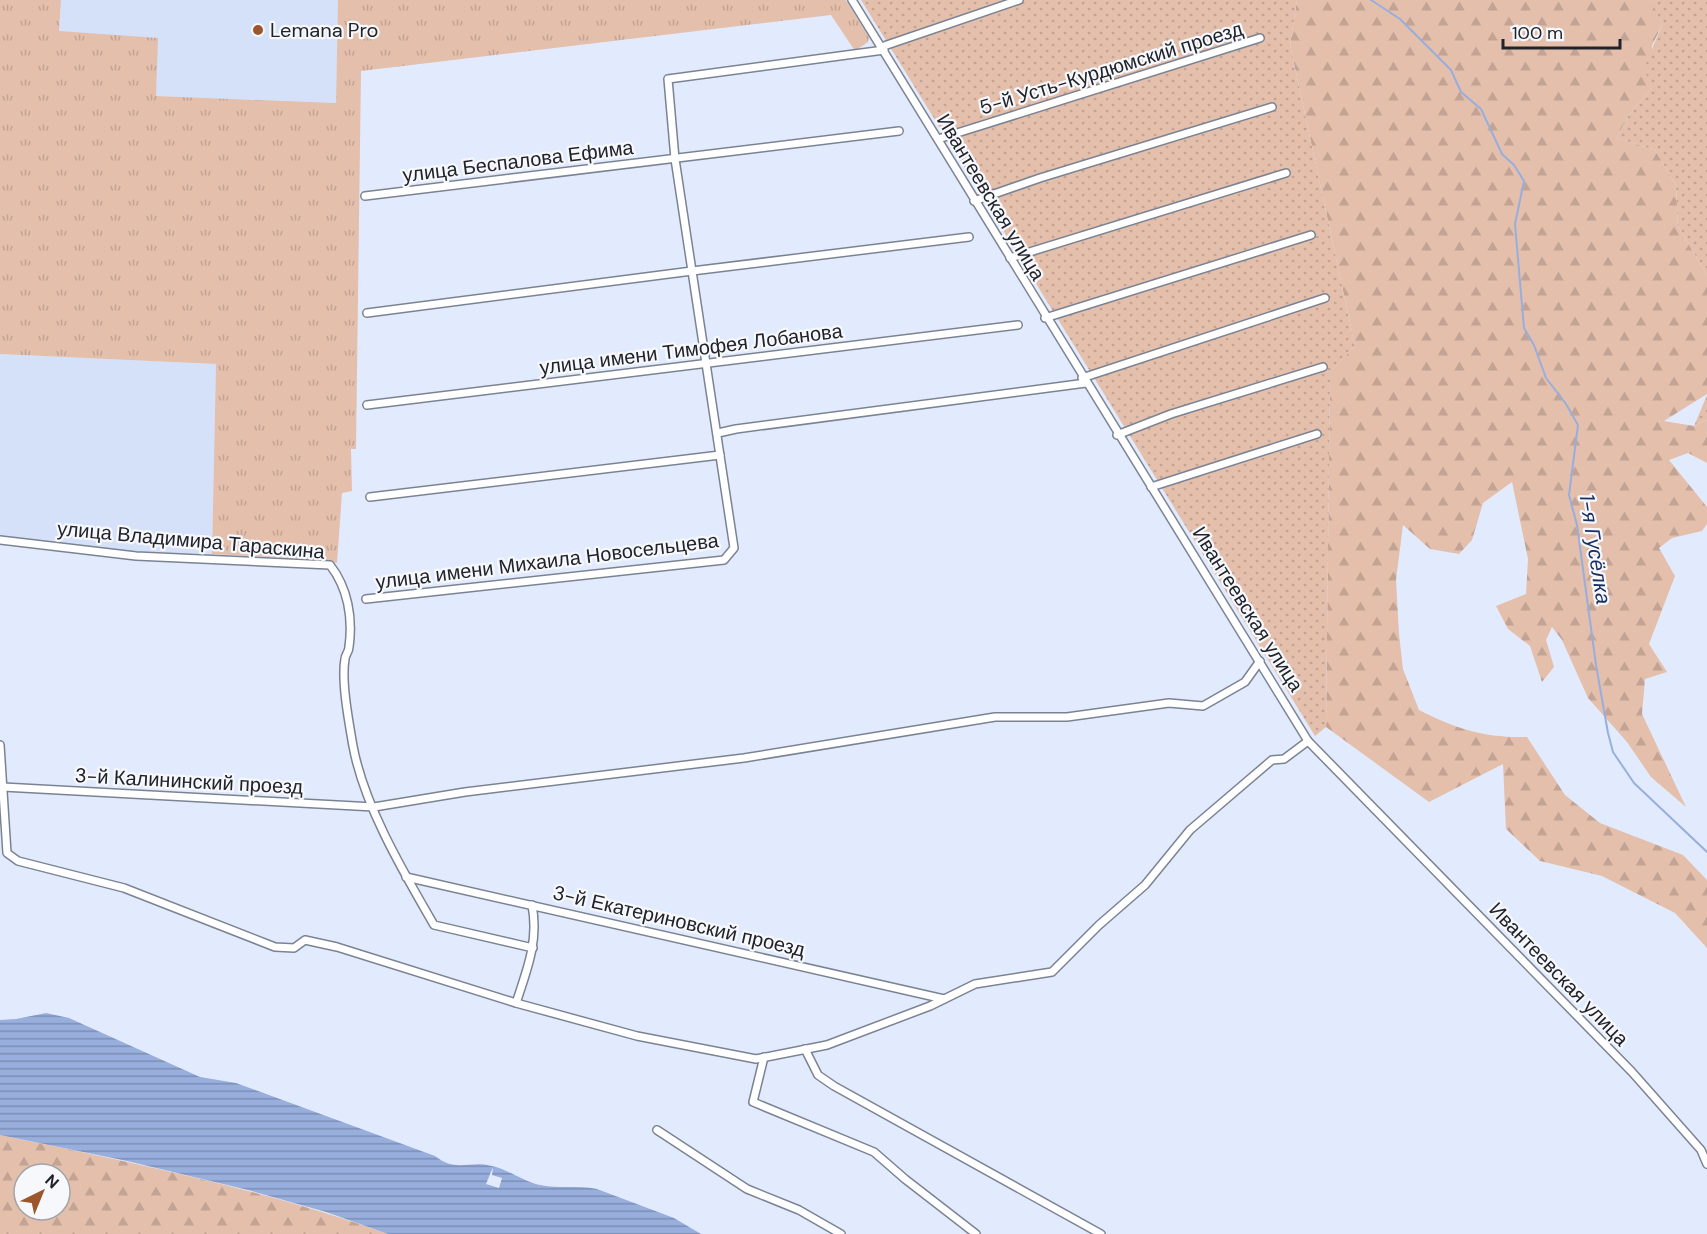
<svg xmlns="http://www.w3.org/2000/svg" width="1707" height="1234" viewBox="0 0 1707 1234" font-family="'DM Sans',sans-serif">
	<defs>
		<pattern id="grass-tufts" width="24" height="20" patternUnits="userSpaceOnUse" patternTransform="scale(1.5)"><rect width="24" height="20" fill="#e4bfac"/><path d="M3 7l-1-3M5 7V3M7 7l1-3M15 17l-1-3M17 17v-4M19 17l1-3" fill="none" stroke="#c3a494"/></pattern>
		<pattern id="forest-firs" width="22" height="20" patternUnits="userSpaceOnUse" patternTransform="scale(1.5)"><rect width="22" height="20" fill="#e4bfac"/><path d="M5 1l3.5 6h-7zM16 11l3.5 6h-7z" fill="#c3a494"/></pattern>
		<pattern id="park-dots" width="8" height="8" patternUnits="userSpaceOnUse" patternTransform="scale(1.5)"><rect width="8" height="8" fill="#e4bfac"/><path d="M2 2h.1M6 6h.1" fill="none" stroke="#c3a494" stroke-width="1.8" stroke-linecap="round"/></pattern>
		<pattern id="water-rules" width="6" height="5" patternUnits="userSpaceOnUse" patternTransform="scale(1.5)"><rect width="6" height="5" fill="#98aedd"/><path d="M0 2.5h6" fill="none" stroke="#7c8db3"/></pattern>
	</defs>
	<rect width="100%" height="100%" fill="#e2ebfd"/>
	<g fill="#d5e0f9">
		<polygon points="61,0 338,0 336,103 156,96 59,31"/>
		<polygon points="0,354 216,364 212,554 137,552 0,535"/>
	</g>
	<polygon fill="url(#grass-tufts)" points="0,0 61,0 59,31 158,38 156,96 336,103 338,0 846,0 869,37 868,42 855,51 831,15 361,71 356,449 351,449 352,491 342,493 337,563 326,560 212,554 216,364 0,354"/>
	<g fill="url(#forest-firs)" fill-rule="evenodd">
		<path d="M1297,0H1651L1653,2L1662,25L1652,46V88L1628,116L1617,138L1655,150L1676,185L1678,226L1707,275V394L1664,421L1694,426L1707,420V463L1688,453L1669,460L1707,507V524L1702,531L1672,538L1659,548L1675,576L1649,644L1667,672L1645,679L1642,714L1686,807L1651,777L1627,742L1588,698L1562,640L1552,627L1546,640L1554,667L1542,682L1530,646L1508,629L1496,606L1526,594L1528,559L1512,482L1483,503L1472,540L1459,554L1430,549L1403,525L1396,580L1399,634L1403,669L1419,710C1456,729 1485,738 1527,737L1565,795L1600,823L1683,855L1707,880V948L1675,913L1602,876L1540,861L1506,829L1503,764L1429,802L1326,727L1330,372L1355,346L1290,45Z"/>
		<path d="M0,1135C131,1162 262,1189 388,1234H0ZM24,1174H60V1210H24Z"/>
	</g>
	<g fill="url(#park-dots)">
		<polygon points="861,0 1297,0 1290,45 1355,346 1330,372 1326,727 1315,736"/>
		<polygon points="1651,0 1707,0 1707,275 1678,226 1676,185 1655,150 1617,138 1628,116 1652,88 1644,69 1662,25"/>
		<polygon points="1707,395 1707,420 1694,426"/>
	</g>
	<path fill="url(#water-rules)" d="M46,1013L69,1018L200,1077L236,1083L435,1156C457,1173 468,1160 492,1166C509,1170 523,1181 540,1185C559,1189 578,1185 597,1189L674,1218L701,1234H388L326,1212L248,1190L127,1161L0,1135V1020L16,1019Z"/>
	<polygon fill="#e2ebfd" points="493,1167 492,1175 502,1178 499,1188 486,1184"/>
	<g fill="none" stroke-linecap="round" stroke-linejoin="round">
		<polyline stroke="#98aedd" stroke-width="2" points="1371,0 1400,19 1451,70 1461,92 1481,109 1502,154 1514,165 1524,181 1515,224 1524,328 1534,345 1546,378 1566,404 1578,425 1569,495 1577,525 1596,665 1608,733 1613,752 1634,783 1707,852"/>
		<g stroke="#7b8393" stroke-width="10">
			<g id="street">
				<polyline points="852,0 1308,741 1632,1072 1701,1150 1707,1164"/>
				<polyline points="881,47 1019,0"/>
				<polyline points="884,50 668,79 675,159 692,271 969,237"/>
				<polyline points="938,139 1260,38"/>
				<polyline points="365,196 899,131"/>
				<polyline points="974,201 1040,178 1272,107"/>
				<polyline points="1010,258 1286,173"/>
				<polyline points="1045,318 1311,235"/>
				<polyline points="1082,378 1325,298"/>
				<polyline points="367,405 1018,325"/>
				<polyline points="718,433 736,429 1086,383"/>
				<polyline points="1117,435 1171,414 1323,367"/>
				<polyline points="1151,487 1317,434"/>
				<polyline points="370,497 720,455"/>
				<path d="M0,540L136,556L330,565C348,588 353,618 349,647C349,652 345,655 345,659C341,681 349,723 353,746C364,806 404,873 434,925L533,948"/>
				<polyline points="366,599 724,560 734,548 692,271 367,313"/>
				<polyline points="0,745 7,853 18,861 124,888 275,947 294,948 305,940 337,947 516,1003 637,1036 756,1059 827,1045 930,1006 975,984 1052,972 1099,925 1145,885 1190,830 1272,760 1284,759 1308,741"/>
				<polyline points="3,787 374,807 465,792 744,758 995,717 1067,717 1169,703 1203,706 1245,682 1260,661"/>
				<polyline points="406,877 944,999"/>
				<path d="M516,1003C527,970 539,940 532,905"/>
				<polyline points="805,1049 818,1075 834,1086 1101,1234"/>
				<polyline points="764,1057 753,1102 874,1152 905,1179 976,1234"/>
				<polyline points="657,1130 747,1189 799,1210 841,1234"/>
			</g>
		</g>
		<use href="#street" stroke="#fff" stroke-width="7"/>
	</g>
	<circle fill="#9c562c" stroke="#f6f8fc" stroke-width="2" cx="258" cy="30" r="6"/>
	<g text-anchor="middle" stroke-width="4.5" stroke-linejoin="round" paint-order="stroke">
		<g font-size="20" fill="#20232a" stroke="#f6f8fc" text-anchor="start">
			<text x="270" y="37">Lemana Pro</text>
		</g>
		<g font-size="20" fill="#20232a" stroke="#f6f8fc">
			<text transform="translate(1111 68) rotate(-17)" y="7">5-й Усть-Курдюмский проезд</text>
			<text transform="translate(518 161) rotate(-7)" y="7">улица Беспалова Ефима</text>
			<text transform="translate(991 197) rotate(59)" y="7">Ивантеевская улица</text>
			<text transform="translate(691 349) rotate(-7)" y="7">улица имени Тимофея Лобанова</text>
			<text transform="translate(191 540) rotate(5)" y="7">улица Владимира Тараскина</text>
			<text transform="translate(547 561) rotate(-7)" y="7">улица имени Михаила Новосельцева</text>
			<text transform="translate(1248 609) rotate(58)" y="7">Ивантеевская улица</text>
			<text transform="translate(189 781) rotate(3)" y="7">3-й Калининский проезд</text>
			<text transform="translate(679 921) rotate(13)" y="7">3-й Екатериновский проезд</text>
			<text transform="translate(1559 974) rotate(46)" y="7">Ивантеевская улица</text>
		</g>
		<g font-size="21" font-style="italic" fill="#182d66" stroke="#f6f8fc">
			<text transform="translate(1595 549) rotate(81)" y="7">1-я Гусёлка</text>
		</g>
	</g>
	<g transform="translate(42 1192) rotate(43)"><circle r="28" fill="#f6f8fc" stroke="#a0a3a8" stroke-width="1.5"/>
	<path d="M0-4.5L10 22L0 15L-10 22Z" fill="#9c562c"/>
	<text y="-9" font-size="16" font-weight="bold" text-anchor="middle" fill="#20232a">N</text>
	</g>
	<path d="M1503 39v9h117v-9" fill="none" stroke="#20232a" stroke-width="3"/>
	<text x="1512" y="39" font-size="18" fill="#20232a" stroke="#f6f8fc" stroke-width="4.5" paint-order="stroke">100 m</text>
</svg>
